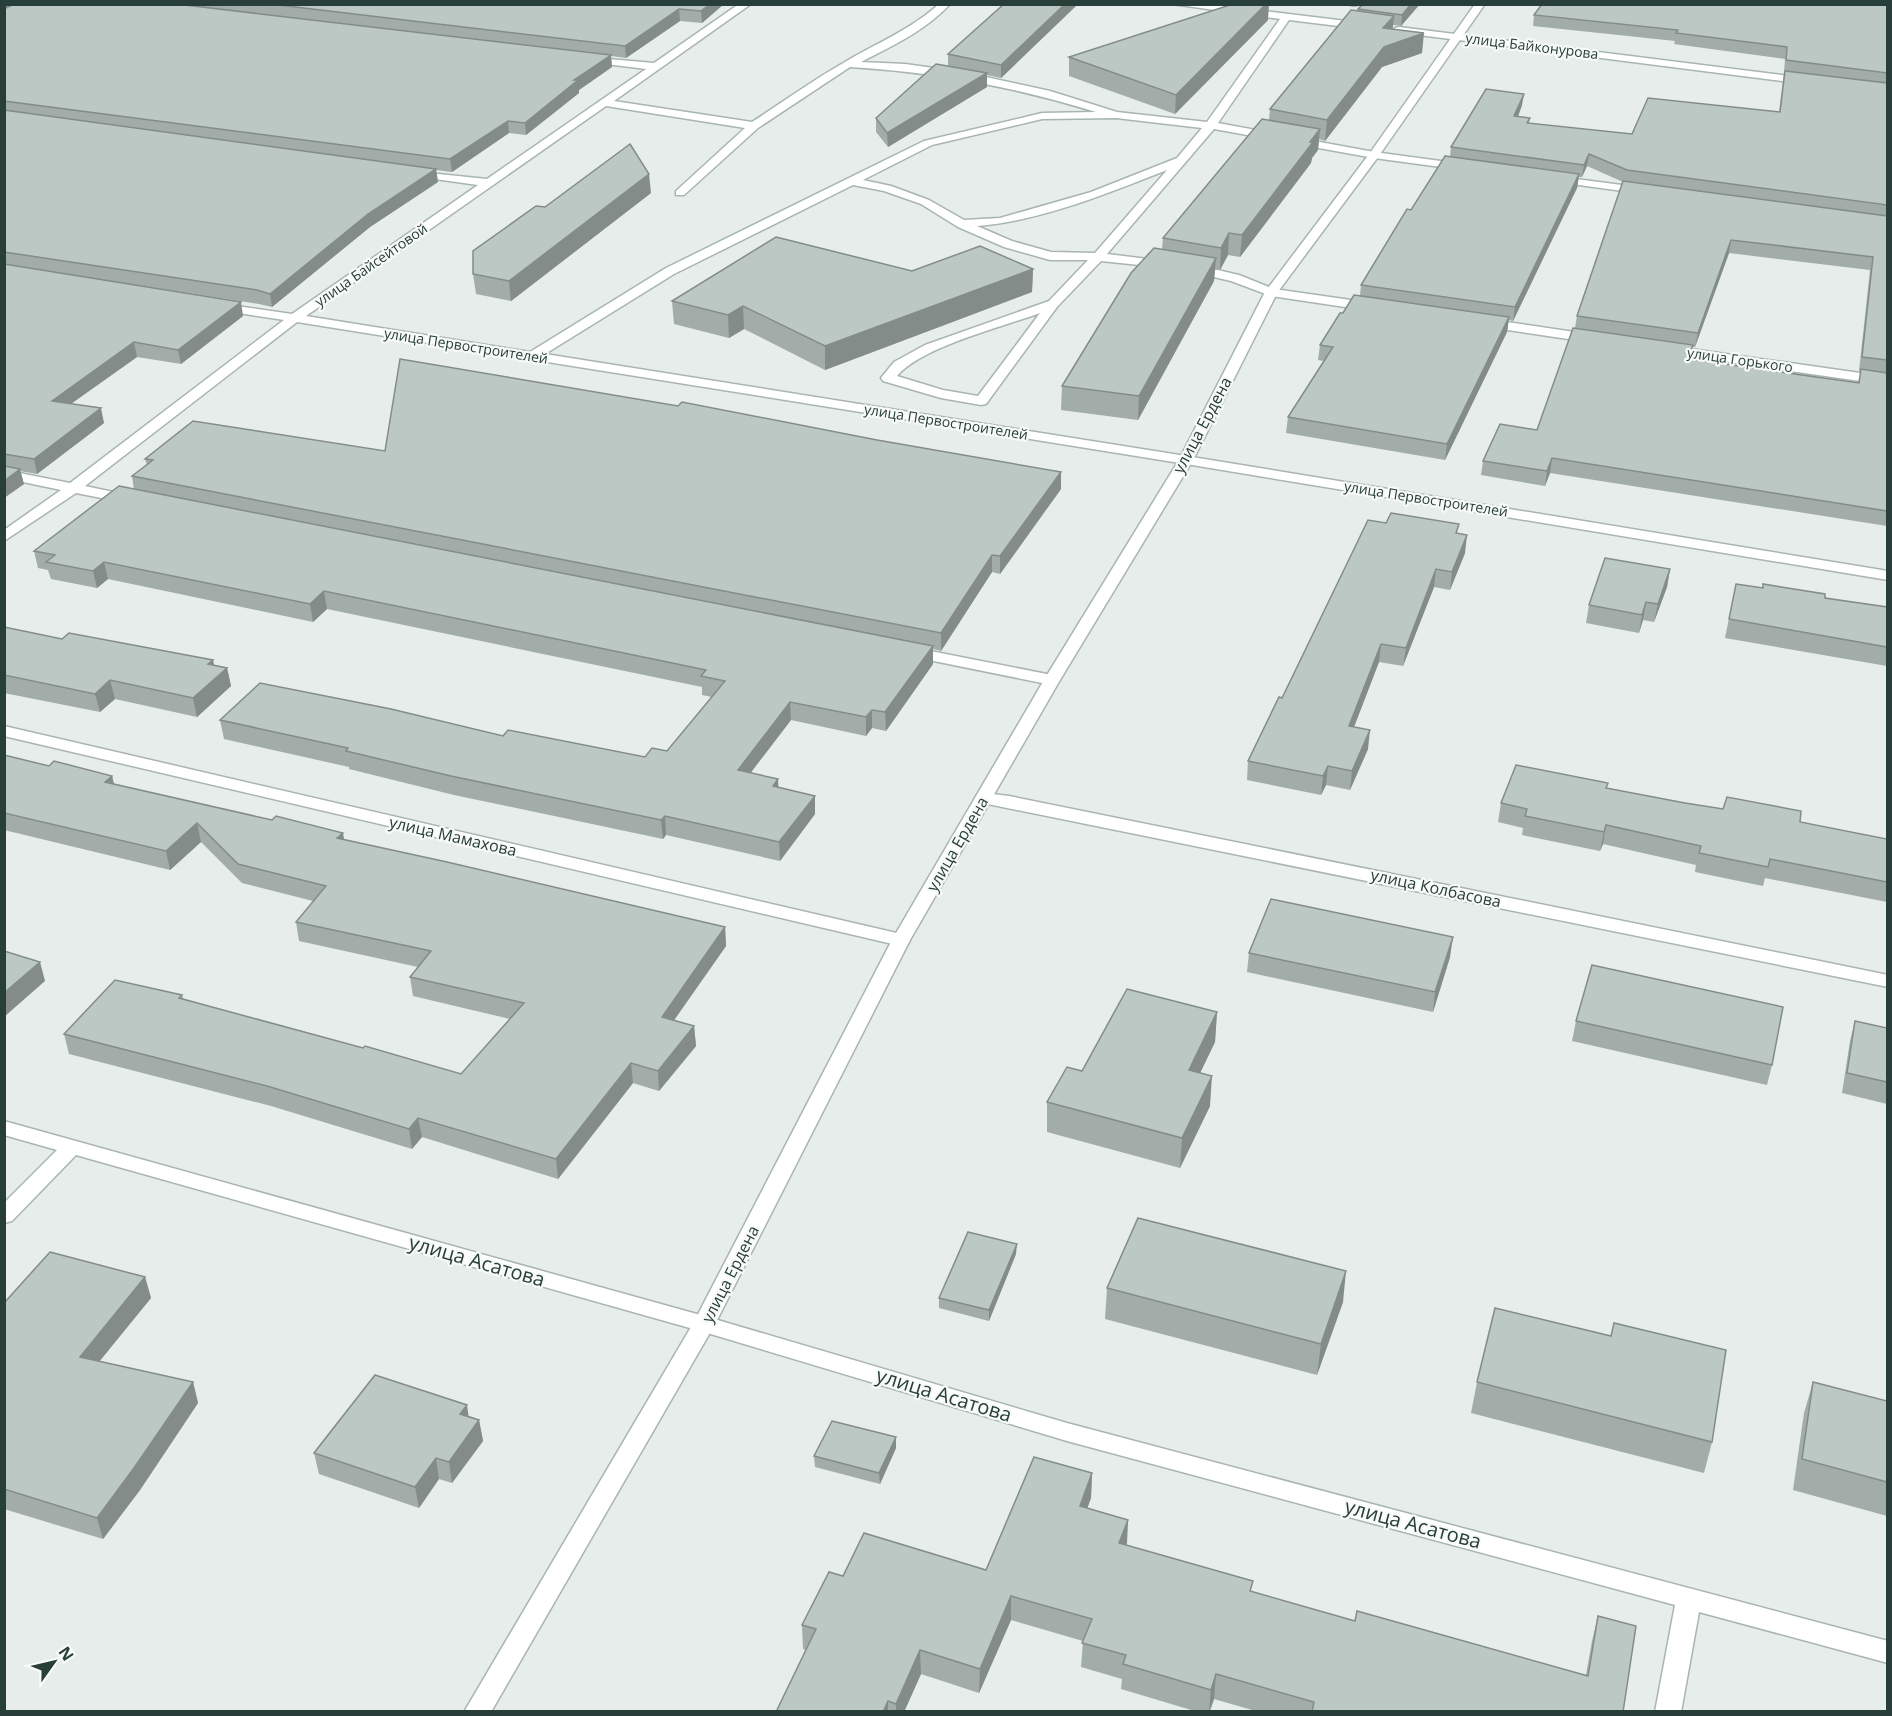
<svg xmlns="http://www.w3.org/2000/svg" width="1892" height="1716" viewBox="0 0 1892 1716" font-family="'Open Sans',sans-serif">
	<rect width="100%" height="100%" fill="#e6edeb"/>
	<g fill="none" stroke-linecap="round" stroke-linejoin="round">
		<g stroke="#a9b5b2" stroke-width="3">
			<g id="minor">
				<path d="M739,4H751L614,101L752,122C783,102 813,80 845,62C877,43 910,30 939,4H950C925,31 892,46 861,62L905,64L963,72L1050,91L1117,112L1207,122L1280,19L1172,4H1206L1363,23L1368,26L1363,29L1289,20L1218,123L1374,152L1463,164L1469,167L1463,170L1374,158L1214,129L1107,254L1164,261L1170,265L1168,268L1101,261L1057,307L986,404L981,405L941,398L883,381L881,378L894,362L925,345L1049,301L1088,260H1050L1004,247L958,227L921,204L884,191L853,185L674,274L545,354L1186,456L1888,571V580L1186,464L297,322L85,486L137,497L139,500L137,503L132,504L76,493L4,541V530L61,490L4,478V470L70,483L284,320L219,310L215,309L213,306L215,303L292,314L478,185L413,176L409,175V171L487,179L646,69L590,62L585,59L586,57L654,63ZM850,67C935,72 1015,87 1096,112L1042,113L924,141L666,268L530,352L306,316L606,106L745,128L676,191V195H684L758,128ZM1116,118L1202,128L1177,158L1091,192L1000,218L964,220L929,200L891,186L863,180L932,145L1042,119ZM1167,170L1095,253L1051,252L1012,241L977,226C1041,221 1108,193 1167,170ZM1040,313L978,396L943,390L897,376C921,347 1002,327 1040,313Z"/>
				<polygon points="1399,27 1806,78 1811,81 1806,84 1395,32 1395,28"/>
				<polygon points="1553,176 1645,188 1651,191 1645,194 1549,181 1549,177"/>
				<polygon points="1192,264 1239,275 1274,289 1372,303 1378,307 1372,311 1271,296 1231,281 1188,271 1186,268"/>
				<polygon points="1486,319 1595,335 1601,339 1595,343 1481,326 1480,323"/>
				<polygon points="1670,346 1888,377 1888,385 1665,353 1663,350"/>
				<polygon points="910,647 1052,675 1060,680 1052,685 904,655 902,652"/>
				<polygon points="4,726 901,934 908,936 910,940 908,944 901,946 4,736"/>
				<polygon points="984,793 1009,796 1888,975 1888,987 978,802 975,798 978,794"/>
				<polygon points="4,1121 704,1316 1067,1423 1888,1641 1888,1663 1699,1612 1681,1712 1655,1712 1675,1605 1067,1441 704,1332 76,1155 12,1221 4,1223 4,1203 57,1150 4,1135"/>
			</g>
		</g>
		<g stroke="#a9b5b2" stroke-width="3">
			<polygon id="tertiary" points="1475,4 1485,4 1378,157 1277,293 1193,460 1060,680 910,940 715,1324 491,1712 464,1712 694,1322 892,940 1044,680 1179,460 1265,292 1370,153"/>
		</g>
		<use href="#minor" fill="#fff" fill-rule="evenodd"/>
		<use href="#tertiary" fill="#fff" fill-rule="evenodd"/>
	</g>
	<g fill="#a2aca9" fill-rule="evenodd">
		<polygon points="4,4 724,4 702,23 680,21 626,58 611,56 612,67 579,90 579,93 526,135 509,133 452,172 436,170 438,182 370,227 272,307 259,304 144,286 243,316 181,364 137,357 71,404 104,423 37,474 20,471 24,484 4,498"/>
		<polygon points="1004,4 1078,4 1001,78 987,75 987,87 888,147 876,132 876,118 948,66 948,54"/>
		<polygon points="1333,4 1420,4 1401,26 1393,25 1393,29 1422,53 1382,67 1325,141 1319,139 1318,150 1312,158 1311,163 1240,257 1228,255 1220,270 1215,270 1214,281 1138,420 1061,410 1062,386 1162,249 1163,238 1269,120 1270,109 1358,11 1358,9 1363,5 1355,7"/>
		<path d="M1887,4V526L1550,473L1545,486L1481,475L1483,461L1537,430L1575,328L1577,316L1623,182L1587,166L1582,177H1579L1577,188L1513,321L1509,320L1507,332L1445,460L1286,433L1288,417L1324,361L1318,360L1320,345L1343,313L1360,296L1361,285L1411,210L1450,157L1451,147L1522,105L1518,117L1530,118L1529,123L1632,134L1779,112L1784,72L1785,59L1674,44L1675,41L1533,26L1534,15ZM1729,253L1870,270L1859,371H1861L1858,383L1691,359L1693,347H1695Z"/>
		<polygon points="1268,20 1175,114 1069,76 1069,57"/>
		<polygon points="651,193 511,301 476,294 473,274 545,207"/>
		<polygon points="1033,269 1032,292 825,370 744,329 729,338 674,324 672,301 912,271"/>
		<polygon points="385,451 1061,489 1000,574 992,572 941,651 933,649 933,664 886,731 872,728 866,736 791,720 751,772 779,787 815,814 780,861 666,835 663,839 454,795 349,769 349,767 224,739 220,720 503,736 645,757 667,751 712,697 702,695 702,687 327,609 313,622 108,579 97,588 51,579 48,570 38,568 34,551 134,490 132,476 147,465 145,459"/>
		<polygon points="1458,534 1465,553 1450,590 1434,587 1403,666 1379,662 1354,727 1368,749 1350,790 1326,785 1321,795 1247,780 1248,761 1282,698"/>
		<polygon points="1670,569 1667,587 1654,622 1643,620 1639,633 1586,623 1589,605"/>
		<polygon points="1736,584 1887,607 1887,666 1725,638"/>
		<polygon points="4,627 62,639 213,660 214,665 227,668 231,686 197,717 115,699 100,712 4,693"/>
		<polygon points="4,755 49,766 112,776 114,784 344,840 725,927 726,946 674,1020 694,1026 696,1046 659,1091 633,1083 558,1179 422,1137 412,1149 271,1106 69,1054 64,1034 182,995 184,1000 461,1074 510,1019 413,996 410,977 418,967 299,941 296,922 313,901 242,883 201,842 170,870 4,830"/>
		<polygon points="1607,788 1685,803 1800,822 1887,839 1887,902 1765,878 1763,886 1695,872 1696,865 1603,844 1600,851 1522,835 1523,828 1498,822 1501,803"/>
		<polygon points="1249,953 1450,957 1433,1012 1247,972"/>
		<polygon points="1217,1012 1215,1042 1200,1073 1210,1106 1180,1168 1047,1132 1047,1102 1082,1071"/>
		<polygon points="1576,1021 1772,1065 1767,1085 1572,1041"/>
		<polygon points="1855,1021 1887,1028 1887,1104 1842,1093 1850,1041"/>
		<polygon points="1016,1254 989,1321 939,1308 939,1298"/>
		<polygon points="145,1277 151,1298 99,1361 193,1382 198,1403 140,1490 103,1539 4,1509 4,1303"/>
		<polygon points="1107,1288 1343,1302 1317,1375 1105,1319"/>
		<polygon points="1477,1382 1712,1442 1704,1473 1471,1413"/>
		<polygon points="1813,1382 1887,1401 1887,1516 1793,1490 1804,1413"/>
		<polygon points="469,1416 479,1420 483,1441 452,1483 439,1479 419,1508 319,1474 314,1453"/>
		<polygon points="896,1448 880,1484 815,1467 814,1456"/>
		<polygon points="1092,1473 1091,1498 1087,1508 1128,1520 1126,1545 1252,1592 1355,1621 1586,1675 1592,1641 1598,1616 1623,1712 1259,1712 1214,1699 1210,1712 1198,1712 1121,1689 1122,1679 1081,1667 1083,1641 1011,1620 979,1693 921,1674 904,1712 776,1712 806,1650 803,1649 802,1625 843,1576 986,1570"/>
	</g>
	<g fill="#848c89">
		<polygon points="4,4 17,4 4,10"/>
		<polygon points="710,4 724,4 702,23 701,11"/>
		<polygon points="1065,4 1078,4 1001,78 1001,65"/>
		<polygon points="1266,4 1269,4 1268,20 1175,114 1176,95"/>
		<polygon points="1411,4 1420,4 1401,26 1402,15"/>
		<polygon points="679,9 680,21 626,58 625,46"/>
		<polygon points="1394,16 1392,35 1383,28"/>
		<polygon points="1424,33 1422,53 1382,67 1325,141 1327,120 1384,47"/>
		<polygon points="611,55 612,67 579,90 579,93 526,135 525,123 574,80"/>
		<polygon points="987,73 987,87 888,147 887,133"/>
		<polygon points="1524,94 1522,105 1513,129 1514,116"/>
		<polygon points="508,121 509,133 452,172 450,159"/>
		<polygon points="1320,129 1318,150 1312,158 1311,163 1240,257 1242,235"/>
		<polygon points="1589,154 1587,166 1582,177 1584,165"/>
		<polygon points="436,169 438,182 370,227 272,307 270,294 368,214"/>
		<polygon points="649,174 651,193 511,301 509,281"/>
		<polygon points="1579,174 1577,188 1513,321 1515,307"/>
		<polygon points="1229,233 1228,255 1220,270 1221,248"/>
		<polygon points="1731,240 1729,253 1695,347 1698,333"/>
		<polygon points="1216,258 1214,281 1138,420 1139,396"/>
		<polygon points="1033,269 1032,292 825,370 825,346"/>
		<polygon points="241,302 243,316 181,364 178,350"/>
		<polygon points="743,306 744,329 729,338 728,315"/>
		<polygon points="1509,317 1507,332 1445,460 1447,444"/>
		<polygon points="134,342 137,357 55,415 52,401"/>
		<polygon points="101,408 104,423 37,474 34,459"/>
		<polygon points="1552,458 1550,473 1545,486 1547,471"/>
		<polygon points="20,469 24,484 4,498 4,481"/>
		<polygon points="1061,472 1061,489 1000,574 1000,556"/>
		<polygon points="1467,535 1465,553 1450,590 1452,572"/>
		<polygon points="992,555 992,572 941,651 941,633"/>
		<polygon points="104,562 108,579 97,588 93,571"/>
		<polygon points="1436,569 1434,587 1403,666 1406,648"/>
		<polygon points="1670,569 1667,587 1654,622 1658,604"/>
		<polygon points="324,591 327,609 313,622 310,604"/>
		<polygon points="1646,602 1643,620 1639,633 1642,615"/>
		<polygon points="1381,644 1379,662 1347,745 1349,726"/>
		<polygon points="933,646 933,664 886,731 885,712"/>
		<polygon points="213,660 216,678 227,668 231,686 197,717 193,698 208,664"/>
		<polygon points="110,680 115,699 100,712 95,694"/>
		<polygon points="790,702 791,720 739,788 738,770"/>
		<polygon points="872,710 872,728 866,736 866,717"/>
		<polygon points="1370,730 1368,749 1350,790 1352,771"/>
		<polygon points="1328,766 1326,785 1321,795 1323,776"/>
		<polygon points="112,776 116,794 105,782"/>
		<polygon points="778,779 779,797 773,786"/>
		<polygon points="815,796 815,814 780,861 779,842"/>
		<polygon points="665,816 666,835 663,839 661,820"/>
		<polygon points="197,823 201,842 170,870 166,851"/>
		<polygon points="1606,825 1603,844 1600,851 1604,832"/>
		<polygon points="343,833 346,851 337,838"/>
		<polygon points="725,927 726,946 663,1036 662,1017"/>
		<polygon points="1453,937 1450,957 1433,1012 1435,992"/>
		<polygon points="40,962 45,981 4,1017 4,993"/>
		<polygon points="1217,1012 1215,1042 1187,1100 1189,1070"/>
		<polygon points="694,1026 696,1046 659,1091 658,1071"/>
		<polygon points="631,1063 633,1083 558,1179 556,1159"/>
		<polygon points="1212,1076 1210,1106 1180,1168 1182,1138"/>
		<polygon points="418,1118 422,1137 412,1149 409,1129"/>
		<polygon points="1017,1244 1016,1254 989,1321 989,1310"/>
		<polygon points="1346,1271 1343,1302 1317,1375 1321,1344"/>
		<polygon points="145,1277 151,1298 86,1378 80,1357"/>
		<polygon points="193,1382 198,1403 140,1490 103,1539 97,1518"/>
		<polygon points="467,1405 470,1426 460,1414"/>
		<polygon points="479,1420 483,1441 452,1483 449,1462"/>
		<polygon points="896,1437 896,1448 880,1484 879,1473"/>
		<polygon points="436,1458 439,1479 419,1508 415,1487"/>
		<polygon points="1092,1473 1091,1498 1079,1531 1080,1506"/>
		<polygon points="1128,1520 1127,1544 1118,1567 1119,1543"/>
		<polygon points="1011,1596 1011,1620 979,1693 980,1669"/>
		<polygon points="920,1650 921,1674 904,1712 896,1712 896,1704"/>
		<polygon points="1216,1674 1214,1699 1209,1712 1211,1690"/>
		<polygon points="888,1701 888,1712 883,1712"/>
	</g>
	<g fill="#bcc8c4" stroke="#848c89" stroke-width="1.5">
		<polygon points="14,4 176,4 611,55 574,80 578,80 525,123 508,121 450,159 4,101 4,9"/>
		<polygon points="270,4 710,4 701,11 679,9 625,46"/>
		<polygon points="1004,4 1065,4 1001,65 948,54"/>
		<polygon points="1233,4 1266,4 1176,95 1069,57"/>
		<polygon points="1363,4 1411,4 1402,15 1358,9"/>
		<polygon points="1542,4 1887,4 1887,73 1786,60 1787,47 1676,33 1678,30 1534,15"/>
		<polygon points="1351,10 1394,16 1383,28 1424,33 1384,47 1327,120 1270,109"/>
		<polygon points="936,64 987,73 887,133 876,118"/>
		<polygon points="1785,71 1887,83 1887,205 1627,170 1589,154 1584,165 1451,147 1486,89 1524,94 1514,116 1530,118 1527,123 1632,134 1648,98 1780,112"/>
		<polygon points="4,110 436,169 368,214 270,294 257,290 4,252"/>
		<polygon points="1262,119 1320,129 1310,142 1313,142 1242,235 1229,233 1221,248 1163,238"/>
		<polygon points="630,144 649,174 509,281 473,274 473,251 536,206 545,207"/>
		<polygon points="1445,156 1579,174 1515,307 1361,285 1407,209 1411,210"/>
		<polygon points="1623,181 1887,216 1887,360 1862,357 1873,257 1731,240 1698,333 1577,316"/>
		<polygon points="776,237 912,271 980,246 1033,269 825,346 743,306 728,315 672,301"/>
		<polygon points="1154,248 1216,258 1139,396 1062,386 1131,273"/>
		<polygon points="4,264 241,302 178,350 134,342 52,401 101,408 34,459 4,454"/>
		<polygon points="1354,295 1509,317 1447,444 1288,417 1333,347 1320,345 1340,313 1343,313"/>
		<polygon points="1573,328 1693,345 1688,359 1859,383 1861,369 1887,373 1887,511 1552,458 1547,471 1483,461 1500,424 1537,430"/>
		<polygon points="400,359 678,406 682,402 877,440 1061,472 1000,556 992,555 941,633 132,476 153,460 145,459 193,421 385,451"/>
		<polygon points="4,466 20,469 4,481"/>
		<polygon points="119,486 933,646 885,712 872,710 866,717 790,702 738,770 778,779 773,786 815,796 779,842 665,816 661,820 451,776 346,751 348,748 220,720 260,683 391,709 503,736 508,730 645,757 652,748 667,751 725,681 701,676 706,670 324,591 310,604 104,562 93,571 46,562 55,555 34,551"/>
		<polygon points="1391,513 1459,524 1456,533 1467,535 1452,572 1436,569 1406,648 1381,644 1349,726 1370,730 1352,771 1328,766 1323,776 1248,761 1279,697 1282,698 1368,520 1386,523"/>
		<polygon points="1605,558 1670,569 1658,604 1646,602 1642,615 1589,605"/>
		<polygon points="1736,584 1763,588 1763,584 1825,594 1825,598 1887,607 1887,647 1729,619"/>
		<polygon points="4,627 62,639 69,633 213,660 208,664 227,668 193,698 110,680 95,694 4,675"/>
		<polygon points="4,755 49,766 54,761 112,776 105,782 272,820 276,816 343,833 337,838 447,862 725,927 662,1017 694,1026 658,1071 631,1063 556,1159 418,1118 409,1129 267,1086 64,1034 115,980 182,995 179,998 363,1048 365,1046 461,1074 524,1003 410,977 431,951 296,922 326,886 238,864 197,823 166,851 4,813"/>
		<polygon points="1516,765 1608,783 1606,788 1685,803 1723,809 1727,797 1801,811 1800,822 1887,839 1887,882 1770,859 1768,867 1699,853 1701,846 1606,825 1604,832 1525,816 1527,809 1501,803"/>
		<polygon points="1271,899 1453,937 1435,992 1249,953"/>
		<polygon points="4,951 40,962 4,993"/>
		<polygon points="1592,965 1783,1007 1772,1065 1576,1021"/>
		<polygon points="1127,989 1217,1012 1189,1070 1212,1076 1182,1138 1047,1102 1067,1067 1082,1071"/>
		<polygon points="1855,1021 1887,1028 1887,1082 1847,1073"/>
		<polygon points="1138,1218 1346,1271 1321,1344 1107,1288"/>
		<polygon points="968,1232 1017,1244 989,1310 939,1298"/>
		<polygon points="50,1252 145,1277 80,1357 193,1382 134,1468 97,1518 4,1489 4,1303"/>
		<polygon points="1495,1308 1611,1336 1614,1323 1726,1350 1712,1442 1477,1382"/>
		<polygon points="375,1375 467,1405 460,1414 479,1420 449,1462 436,1458 415,1487 314,1453"/>
		<polygon points="1813,1382 1887,1401 1887,1482 1802,1459"/>
		<polygon points="832,1421 896,1437 879,1473 814,1456"/>
		<polygon points="1034,1457 1092,1473 1080,1506 1128,1520 1119,1543 1253,1581 1250,1591 1355,1621 1357,1611 1588,1676 1598,1616 1636,1626 1623,1712 1312,1712 1314,1702 1216,1674 1211,1690 1123,1664 1126,1655 1082,1643 1092,1619 1011,1596 980,1669 920,1650 896,1704 888,1701 883,1712 776,1712 816,1629 802,1625 829,1572 843,1576 864,1533 986,1570"/>
	</g>
	<g text-anchor="middle" stroke-width="4.5" stroke-linejoin="round" paint-order="stroke">
		<g font-size="14" fill="#273e39" stroke="#f7faf9">
			<text transform="translate(1532 46) rotate(7)" y="5">улица Байконурова</text>
			<text transform="translate(371 265) rotate(-35)" y="5">улица Байсейтовой</text>
			<text transform="translate(466 346) rotate(9)" y="5">улица Первостроителей</text>
			<text transform="translate(1740 360) rotate(8)" y="5">улица Горького</text>
			<text transform="translate(946 422) rotate(9)" y="5">улица Первостроителей</text>
			<text transform="translate(1426 499) rotate(9)" y="5">улица Первостроителей</text>
		</g>
		<g font-size="16" fill="#273e39" stroke="#f7faf9">
			<text transform="translate(1202 425) rotate(-62)" y="6">улица Ердена</text>
			<text transform="translate(453 836) rotate(13)" y="6">улица Мамахова</text>
			<text transform="translate(957 844) rotate(-60)" y="6">улица Ердена</text>
			<text transform="translate(1436 888) rotate(12)" y="6">улица Колбасова</text>
			<text transform="translate(730 1274) rotate(-63)" y="6">улица Ердена</text>
		</g>
		<g font-size="20" fill="#273e39" stroke="#f7faf9">
			<text transform="translate(477 1261) rotate(16)" y="7">улица Асатова</text>
			<text transform="translate(944 1395) rotate(17)" y="7">улица Асатова</text>
			<text transform="translate(1413 1524) rotate(15)" y="7">улица Асатова</text>
		</g>
	</g>
	<rect width="1892" height="1716" fill="none" stroke="#273e39" stroke-width="12"/>
	<g transform="translate(54 1662) rotate(56)" stroke="#f7faf9" stroke-width="4.5" paint-order="stroke">
	<path d="M0-4.5L10 22L0 15L-10 22Z" fill="#273e39"/>
	<text y="-9" font-size="16" font-weight="bold" text-anchor="middle" fill="#273e39">N</text>
	</g>
</svg>
